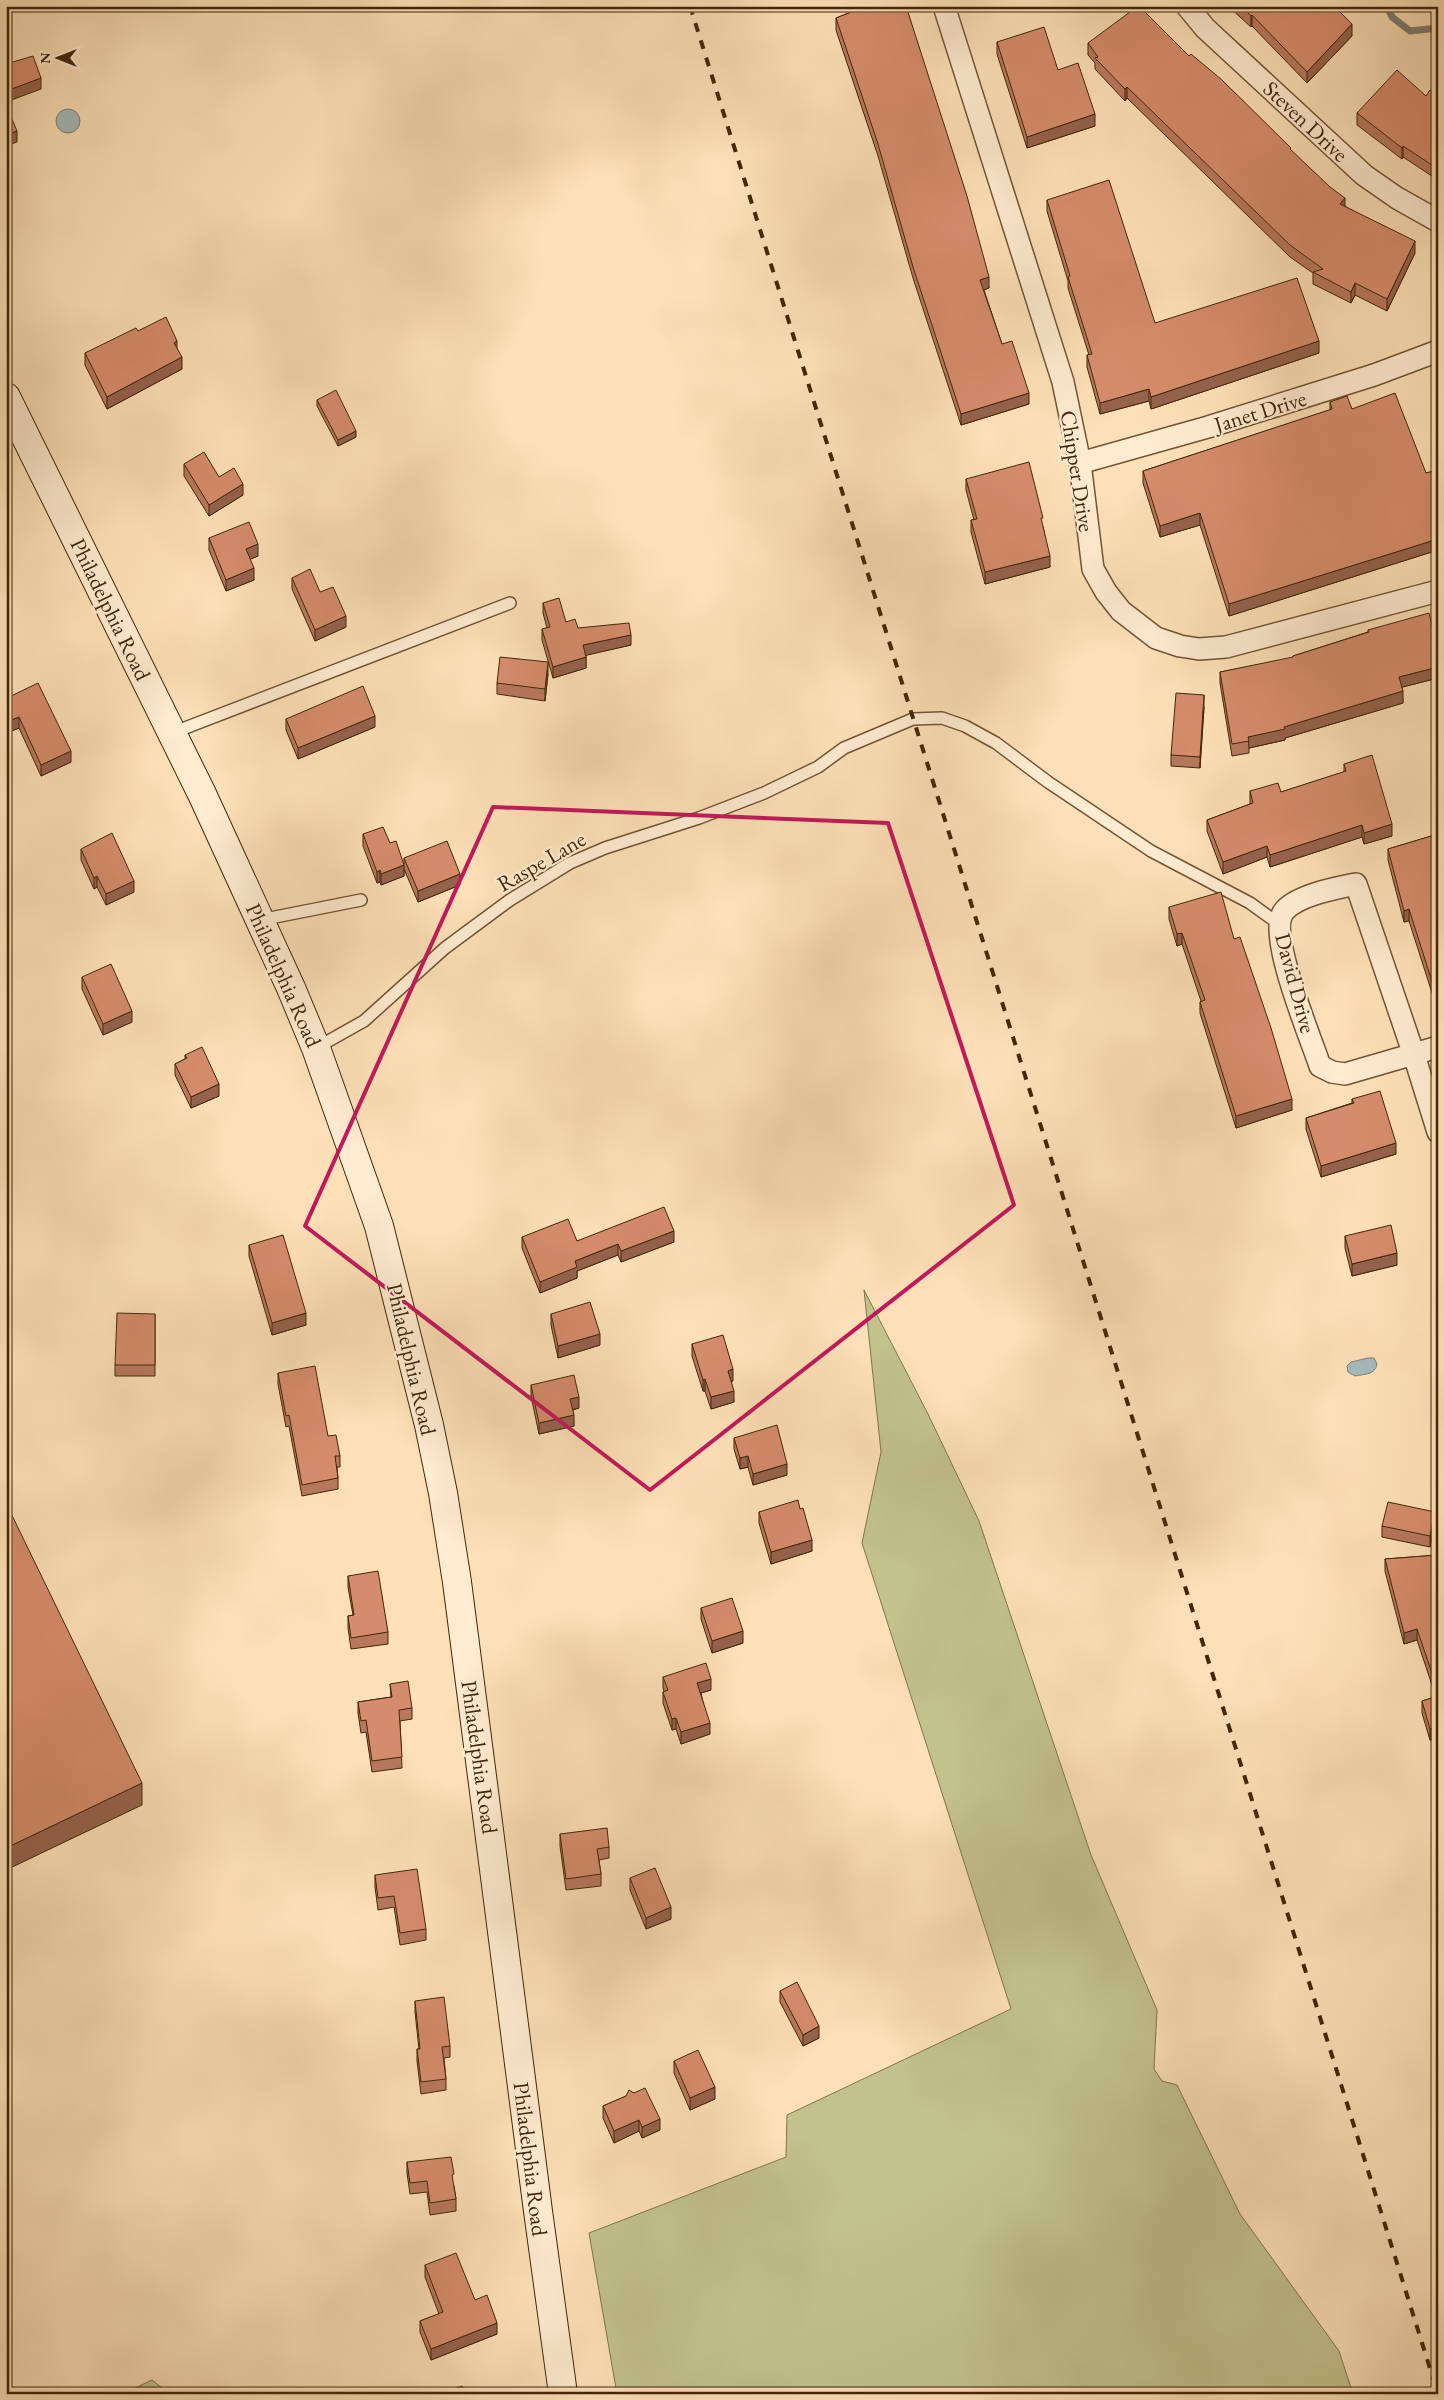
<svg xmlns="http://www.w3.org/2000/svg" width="1444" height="2400" viewBox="0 0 1444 2400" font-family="'EB Garamond',serif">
	<rect width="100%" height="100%" fill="#fde0b7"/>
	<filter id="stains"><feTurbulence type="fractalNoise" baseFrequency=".004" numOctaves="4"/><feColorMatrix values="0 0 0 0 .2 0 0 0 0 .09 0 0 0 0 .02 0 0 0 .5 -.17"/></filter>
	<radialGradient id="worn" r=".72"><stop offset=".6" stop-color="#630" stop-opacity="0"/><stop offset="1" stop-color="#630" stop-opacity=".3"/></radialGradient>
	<g fill="#c2c28d" stroke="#82744c">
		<polygon points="864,1290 928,1414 979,1521 1091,1855 1157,2010 1154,2069 1162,2081 1177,2085 1240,2214 1339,2351 1353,2394 617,2394 589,2233 786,2157 787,2115 1011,2009 862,1543 881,1452"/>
		<polygon points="152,2380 170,2394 123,2394"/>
	</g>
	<g fill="#a5babb" stroke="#7d7f74">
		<circle cx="68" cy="121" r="12"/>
		<path d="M1368,1358H1374L1377,1364C1375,1375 1365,1374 1355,1376L1348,1372L1347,1366L1351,1362Z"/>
	</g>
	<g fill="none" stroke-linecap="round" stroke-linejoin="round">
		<polyline stroke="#7d7f74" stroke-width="7" points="1387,6 1392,17 1410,31 1438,28"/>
		<g stroke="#715435" stroke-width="14">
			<g id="service">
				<polyline points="172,733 510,603"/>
				<polyline points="260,920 361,900"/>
				<polyline points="316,1048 364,1021 445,948 510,900 570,863 605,848 699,818 764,793 818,767 844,748 913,719 942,718 965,726 996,743 1048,782 1151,851 1250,903 1279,924"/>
			</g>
		</g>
		<g stroke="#715435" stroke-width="24">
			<g id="minor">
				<polyline points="944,6 1063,382 1080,463 1093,569 1106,592 1121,611 1156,638 1180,646 1199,649 1226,647 1438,591"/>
				<polyline points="1187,6 1205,28 1364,175 1397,198 1438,221"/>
				<polyline points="1080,463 1208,427 1374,375 1438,351"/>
				<path d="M1438,1047L1345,1074L1332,1072L1320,1066C1311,1038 1265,931 1285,910C1299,895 1336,888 1356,884L1414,1055L1438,1132"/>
			</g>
		</g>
		<g stroke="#42260a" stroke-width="30">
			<polyline id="secondary" points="6,397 202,794 291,988 316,1048 379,1226 429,1425 443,1493 457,1582 538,2211 563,2394"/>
		</g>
		<use href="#service" stroke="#feebd0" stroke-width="11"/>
		<use href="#minor" stroke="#feebd0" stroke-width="21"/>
		<use href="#secondary" stroke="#feebd0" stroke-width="28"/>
		<polyline stroke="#42260a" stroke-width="4" stroke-dasharray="9 9" stroke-linecap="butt" points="690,6 1438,2394"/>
	</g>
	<g fill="#b7785d" stroke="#42260a">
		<polygon points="849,6 906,6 989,288 984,290 1002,344 1029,404 961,425 913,278 878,156 836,30 836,18 851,12"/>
		<polygon points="1228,6 1334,6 1352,36 1307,83 1252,26 1251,27"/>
		<polygon points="997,42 1058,70 1095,126 1027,148 997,54"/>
		<polygon points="1088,43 1189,56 1291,151 1345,206 1415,253 1387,311 1355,295 1351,303 1313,284 1313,273 1290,257 1127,98 1125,101 1095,69 1095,63 1088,55"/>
		<polygon points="1426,96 1438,96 1438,180 1403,157 1402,159 1357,125 1357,113"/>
		<polygon points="1047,200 1155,323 1319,353 1151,409 1149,401 1100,414 1087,367 1087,355 1089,355 1068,288 1068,281 1047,211"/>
		<polygon points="138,331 177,349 182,369 107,409 85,365 85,353"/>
		<polygon points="317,400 356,437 338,446 317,406"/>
		<polygon points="1330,402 1352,409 1426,473 1438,470 1438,550 1229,616 1200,525 1160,537 1143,483 1143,471 1330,410"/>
		<polygon points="184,464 243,495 209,516 184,476"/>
		<polygon points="966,479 1043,526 1050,567 985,584 971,532 971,520 974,520 966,490"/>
		<polygon points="209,538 258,556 250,559 254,580 226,591 209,550"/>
		<polygon points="292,578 320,592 346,627 315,641 292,589"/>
		<polygon points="543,603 566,622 578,628 631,645 586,655 586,668 553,678 542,640 542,629 547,628 543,613"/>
		<polygon points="1368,630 1438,649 1438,678 1402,687 1403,703 1285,738 1285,740 1249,748 1249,753 1232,756 1220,683 1220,672 1293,658 1293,656 1368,632"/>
		<polygon points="548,674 545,701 497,694 497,683"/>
		<polygon points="9,697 71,762 41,776 19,728 9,732 6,726 6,703 9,701"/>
		<polygon points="1204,707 1200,768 1171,766 1171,755"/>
		<polygon points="286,719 375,727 298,759 286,730"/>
		<polygon points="1344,764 1392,836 1364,844 1362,837 1270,867 1267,857 1223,874 1207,831 1207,820 1250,804 1250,791 1281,792 1344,772"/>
		<polygon points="363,834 390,843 404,864 404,858 460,885 418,902 404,869 404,876 381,885 380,882 377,883 363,846"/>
		<polygon points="1438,834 1434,999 1409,921 1404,922 1388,860 1388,849"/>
		<polygon points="81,849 134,892 106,905 97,887 94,889 81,860"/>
		<polygon points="1169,907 1234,939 1292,1110 1236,1128 1200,1013 1200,1002 1201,1001 1182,944 1177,946 1169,919"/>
		<polygon points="82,977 132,1022 103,1035 82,989"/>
		<polygon points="185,1055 219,1096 191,1108 175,1075 175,1064 185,1059"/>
		<polygon points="1352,1099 1396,1154 1321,1177 1306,1129 1306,1118 1352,1103"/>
		<polygon points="1345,1236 1397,1265 1352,1276 1345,1248"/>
		<polygon points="522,1237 577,1241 674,1242 621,1262 618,1255 577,1271 577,1278 540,1293 522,1248"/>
		<polygon points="249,1245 306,1325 272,1335 249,1256"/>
		<polygon points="155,1314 155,1376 115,1376 115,1365"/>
		<polygon points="551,1314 600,1345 558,1358 551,1325"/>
		<polygon points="692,1344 733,1381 731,1381 734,1402 711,1409 705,1391 703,1391 692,1356"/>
		<polygon points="278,1373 328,1436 340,1456 340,1467 337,1467 338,1478 338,1489 302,1496 289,1426 286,1427 278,1384"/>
		<polygon points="531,1385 579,1408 573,1410 574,1426 539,1434 531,1396"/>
		<polygon points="734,1438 787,1475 753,1485 748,1467 740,1469 734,1449"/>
		<polygon points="800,1509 812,1551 771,1564 759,1523 759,1512"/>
		<polygon points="1435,1523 1430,1547 1382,1537 1382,1526"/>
		<polygon points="1438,1555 1438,1738 1430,1740 1422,1713 1422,1701 1436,1697 1417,1640 1404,1644 1385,1571 1385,1559"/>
		<polygon points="348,1576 388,1632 388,1644 351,1649 348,1628 348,1616 353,1615 348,1587"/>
		<polygon points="701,1608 743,1643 712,1653 701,1619"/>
		<polygon points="663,1677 711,1690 701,1693 710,1734 681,1744 676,1729 672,1730 663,1703 663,1692 664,1691 663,1688"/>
		<polygon points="390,1684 412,1708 412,1719 400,1721 402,1768 372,1772 366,1732 361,1733 358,1713 358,1702 391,1697"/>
		<polygon points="560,1834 609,1847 609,1858 599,1860 601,1874 601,1886 566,1890 560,1846"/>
		<polygon points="375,1875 426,1929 426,1940 400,1945 394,1907 378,1910 375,1887"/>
		<polygon points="630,1878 671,1919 646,1929 630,1890"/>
		<polygon points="780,1991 819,2038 803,2046 780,2002"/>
		<polygon points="415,2001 450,2046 450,2057 444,2058 446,2079 446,2090 421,2094 417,2061 417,2049 419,2049 415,2012"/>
		<polygon points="674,2061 715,2099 690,2110 674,2073"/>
		<polygon points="626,2096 660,2130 642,2138 639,2131 614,2143 603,2118 603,2106"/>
		<polygon points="407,2162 454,2186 456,2199 456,2211 430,2215 427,2192 410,2194 407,2173"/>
		<polygon points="425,2265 497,2334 431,2360 420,2332 420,2321 439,2314 425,2277"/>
	</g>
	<g fill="#95624c" stroke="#42260a">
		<polygon points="1252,15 1252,26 1251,27 1251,16"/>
		<polygon points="1352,24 1352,36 1307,83 1307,72"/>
		<polygon points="41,78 41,89 6,102 6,91"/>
		<polygon points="1127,87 1127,98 1125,101 1125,89"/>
		<polygon points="1095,114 1095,126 1027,148 1027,137"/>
		<polygon points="17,131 17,142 6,146 6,135"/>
		<polygon points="1403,146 1403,157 1402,159 1402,148"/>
		<polygon points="1345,198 1345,209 1340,204"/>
		<polygon points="1415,241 1415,253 1387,311 1387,299"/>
		<polygon points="989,277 989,288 980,291 980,280"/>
		<polygon points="1355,283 1355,295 1351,303 1351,292"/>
		<polygon points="177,341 177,352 174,343"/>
		<polygon points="1319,341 1319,353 1151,409 1151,397"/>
		<polygon points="182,357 182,369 107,409 107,397"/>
		<polygon points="1149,389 1149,401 1100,414 1100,403"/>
		<polygon points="1029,393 1029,404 961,425 961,414"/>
		<polygon points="356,431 356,437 338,446 338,440"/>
		<polygon points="243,484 243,495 209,516 209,505"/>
		<polygon points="1200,513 1200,525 1160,537 1160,526"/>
		<polygon points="1438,539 1438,550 1229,616 1229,604"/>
		<polygon points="258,544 258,556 246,561 246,549"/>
		<polygon points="1050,556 1050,567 985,584 985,572"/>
		<polygon points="254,568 254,580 226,591 226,580"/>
		<polygon points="346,616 346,627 315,641 315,630"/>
		<polygon points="631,635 631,645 583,656 583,645"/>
		<polygon points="586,657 586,668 553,678 553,667"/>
		<polygon points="548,662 548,674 545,701 545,689"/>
		<polygon points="1438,667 1438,678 1399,688 1399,677"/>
		<polygon points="1403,691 1403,703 1285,738 1285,740 1249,748 1248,737 1284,727"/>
		<polygon points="1204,695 1204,707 1200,768 1200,757"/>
		<polygon points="375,716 375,727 298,759 298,748"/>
		<polygon points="19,717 19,728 9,732 9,721"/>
		<polygon points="71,751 71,762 41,776 41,765"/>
		<polygon points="1392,824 1392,836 1364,844 1364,833"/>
		<polygon points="1362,825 1362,837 1270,867 1270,855"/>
		<polygon points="1267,846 1267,857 1223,874 1223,862"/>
		<polygon points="404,865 404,876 381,885 381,874"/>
		<polygon points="380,870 380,882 377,883 377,872"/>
		<polygon points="460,874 460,885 418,902 418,891"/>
		<polygon points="97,876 97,887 94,889 94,878"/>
		<polygon points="134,881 134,892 106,905 106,894"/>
		<polygon points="1409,909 1409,921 1404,922 1404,911"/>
		<polygon points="1182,933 1182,944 1177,946 1177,934"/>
		<polygon points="1438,987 1438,998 1434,999 1434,988"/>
		<polygon points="132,1011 132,1022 103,1035 103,1024"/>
		<polygon points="219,1084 219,1096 191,1108 191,1097"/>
		<polygon points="1292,1099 1292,1110 1236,1128 1236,1116"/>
		<polygon points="1396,1143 1396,1154 1321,1177 1321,1166"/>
		<polygon points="674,1231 674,1242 621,1262 621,1251"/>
		<polygon points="618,1244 618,1255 577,1271 577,1278 540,1293 540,1282 575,1261"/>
		<polygon points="1397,1253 1397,1265 1352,1276 1352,1264"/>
		<polygon points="306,1313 306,1325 272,1335 272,1323"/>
		<polygon points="600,1334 600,1345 558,1358 558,1346"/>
		<polygon points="733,1369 733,1381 728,1382 728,1371"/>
		<polygon points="705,1379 705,1391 703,1391 703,1380"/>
		<polygon points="734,1391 734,1402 711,1409 711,1397"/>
		<polygon points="579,1397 579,1408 570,1410 570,1399"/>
		<polygon points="574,1415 574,1426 539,1434 539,1423"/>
		<polygon points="748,1456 748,1467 740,1469 740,1458"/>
		<polygon points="787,1464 787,1475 753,1485 753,1474"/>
		<polygon points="1435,1512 1435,1523 1430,1547 1430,1536"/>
		<polygon points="812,1540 812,1551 771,1564 771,1552"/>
		<polygon points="1417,1629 1417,1640 1404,1644 1404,1633"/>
		<polygon points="743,1631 743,1643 712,1653 712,1641"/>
		<polygon points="711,1679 711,1690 697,1694 697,1683"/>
		<polygon points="676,1718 676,1729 672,1730 672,1719"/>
		<polygon points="710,1723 710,1734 681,1744 681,1732"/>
		<polygon points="1438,1726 1438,1738 1430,1740 1430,1729"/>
		<polygon points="142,1783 142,1805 6,1870 6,1848"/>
		<polygon points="671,1907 671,1919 646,1929 646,1918"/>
		<polygon points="819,2026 819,2038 803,2046 803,2035"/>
		<polygon points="715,2087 715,2099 690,2110 690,2098"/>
		<polygon points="660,2119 660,2130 642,2138 642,2127"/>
		<polygon points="639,2120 639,2131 614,2143 614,2131"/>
		<polygon points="497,2323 497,2334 431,2360 431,2349"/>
	</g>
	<g fill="#d58c6c" stroke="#42260a">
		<polygon points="852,6 906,6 967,196 989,277 980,280 1002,344 1012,341 1029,393 961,414 913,267 878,144 836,18 854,11"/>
		<polygon points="1138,6 1139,6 1189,56 1191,54 1222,80 1291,148 1290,149 1330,187 1345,198 1340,204 1415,241 1387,299 1355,283 1351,292 1313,272 1323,269 1290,245 1127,87 1125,89 1095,58 1098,57 1088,43"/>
		<polygon points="1241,6 1334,6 1352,24 1307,72 1252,15 1251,16"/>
		<polygon points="1044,27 1058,70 1078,63 1095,114 1027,137 997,42"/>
		<polygon points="33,56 41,78 6,91 6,64"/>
		<polygon points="1397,70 1426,96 1430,90 1438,96 1438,169 1403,146 1402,148 1357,113"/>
		<polygon points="6,105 17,131 6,135"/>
		<polygon points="1109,180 1155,323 1297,278 1319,341 1151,397 1149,389 1100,403 1087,355 1092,354 1068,277 1070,276 1047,200"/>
		<polygon points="166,317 177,341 174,343 182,357 107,397 85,353 136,328 138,331"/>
		<polygon points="336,390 356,431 338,440 317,400"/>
		<polygon points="1395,393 1426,473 1438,470 1438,539 1229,604 1200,513 1160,526 1143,471 1332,409 1330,402 1347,396 1352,409"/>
		<polygon points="204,452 219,477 234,468 243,484 209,505 184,464"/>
		<polygon points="1029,462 1043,518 1041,518 1050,556 985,572 971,520 977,519 966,479"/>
		<polygon points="249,522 258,544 246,549 254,568 226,580 209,538"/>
		<polygon points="310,569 320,592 333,587 346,616 315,630 292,578"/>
		<polygon points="559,598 566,622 575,619 578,628 629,623 631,635 583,645 586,657 553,667 542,629 550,627 543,603"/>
		<polygon points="1429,613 1438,649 1438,667 1399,677 1403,691 1284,727 1285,729 1248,737 1249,741 1232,744 1220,672 1293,657 1293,656 1369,632 1368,630"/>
		<polygon points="500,657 548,662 545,689 497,683"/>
		<polygon points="38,683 71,751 41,765 19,717 9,721 6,714 6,703 10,701 9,697"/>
		<polygon points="363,686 375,716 298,748 286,719"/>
		<polygon points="1176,693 1204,695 1200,757 1171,755"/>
		<polygon points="1372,755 1392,824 1364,833 1362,825 1270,855 1267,846 1223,862 1207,820 1253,803 1250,791 1278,783 1281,792 1346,771 1344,764"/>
		<polygon points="383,827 390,843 396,841 404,865 381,874 380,870 377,872 363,834"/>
		<polygon points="112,833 134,881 106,894 97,876 94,878 81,849"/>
		<polygon points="1438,834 1438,987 1434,988 1409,909 1404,911 1388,849"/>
		<polygon points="447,841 460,874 418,891 404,858"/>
		<polygon points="1221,892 1234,939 1240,937 1271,1028 1292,1099 1236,1116 1200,1002 1205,1000 1182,933 1177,934 1169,907"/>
		<polygon points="111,964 132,1011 103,1024 82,977"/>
		<polygon points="202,1047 219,1084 191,1097 175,1064 187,1058 185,1055"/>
		<polygon points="1380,1091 1396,1143 1321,1166 1306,1118 1354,1103 1352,1099"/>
		<polygon points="664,1207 674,1231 621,1251 618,1244 575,1261 577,1267 540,1282 522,1237 568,1219 577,1241"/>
		<polygon points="1391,1225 1397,1253 1352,1264 1345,1236"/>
		<polygon points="283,1235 306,1313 272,1323 249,1245"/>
		<polygon points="590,1302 600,1334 558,1346 551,1314"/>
		<polygon points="117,1313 155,1314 155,1365 115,1365"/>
		<polygon points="723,1335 733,1369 728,1371 734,1391 711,1397 705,1379 703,1380 692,1344"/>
		<polygon points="315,1366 328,1436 336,1435 340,1456 335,1456 338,1478 302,1485 289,1415 286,1416 278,1373"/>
		<polygon points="574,1375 579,1397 570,1399 574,1415 539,1423 531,1385"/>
		<polygon points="777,1425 787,1464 753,1474 748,1456 740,1458 734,1438"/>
		<polygon points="798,1500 800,1509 803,1508 812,1540 771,1552 759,1512"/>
		<polygon points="1388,1502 1435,1512 1430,1536 1382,1526"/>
		<polygon points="6,1503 142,1783 6,1848"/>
		<polygon points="1438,1555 1438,1691 1417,1629 1404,1633 1385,1559"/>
		<polygon points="378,1571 388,1632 351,1638 348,1616 354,1615 348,1576"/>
		<polygon points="732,1598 743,1631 712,1641 701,1608"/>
		<polygon points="706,1663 711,1679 697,1683 710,1723 681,1732 676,1718 672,1719 663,1692 668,1690 663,1677"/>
		<polygon points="408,1681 412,1708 399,1710 402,1757 372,1761 366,1720 361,1721 358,1702 392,1697 390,1684"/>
		<polygon points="1438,1696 1438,1726 1430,1729 1422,1701"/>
		<polygon points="607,1828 609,1847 597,1849 601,1874 566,1879 560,1834"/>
		<polygon points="655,1868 671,1907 646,1918 630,1878"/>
		<polygon points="417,1869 426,1929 400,1933 394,1896 378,1898 375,1875"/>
		<polygon points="797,1982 819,2026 803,2035 780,1991"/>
		<polygon points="444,1997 450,2046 442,2047 446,2079 421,2082 417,2049 420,2049 415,2001"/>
		<polygon points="698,2050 715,2087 690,2098 674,2061"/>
		<polygon points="645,2088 660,2119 642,2127 639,2120 614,2131 603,2106 626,2096 629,2090 634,2093"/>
		<polygon points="451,2157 454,2174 452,2175 456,2199 430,2203 427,2181 410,2183 407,2162"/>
		<polygon points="456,2253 475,2300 487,2295 497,2323 431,2349 420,2321 443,2312 425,2265"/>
		<polygon points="462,2386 465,2394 442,2394"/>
	</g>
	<path fill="none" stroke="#c2185b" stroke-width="4" stroke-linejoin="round" d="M493,807L888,823L1014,1205L650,1490L305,1226Z"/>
	<g text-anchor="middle" stroke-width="4.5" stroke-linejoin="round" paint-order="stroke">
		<g font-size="22" fill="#42260a" stroke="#feebd0">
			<text transform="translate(1306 121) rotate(43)" y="8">Steven Drive</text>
			<text transform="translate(1260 411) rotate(-17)" y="8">Janet Drive</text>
			<text transform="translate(1078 471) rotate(81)" y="8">Chipper Drive</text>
			<text transform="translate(111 609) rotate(64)" y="8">Philadelphia Road</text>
			<text transform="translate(541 861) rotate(-30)" y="8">Raspe Lane</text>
			<text transform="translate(284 975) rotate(66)" y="8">Philadelphia Road</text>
			<text transform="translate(1296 983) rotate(75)" y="8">David Drive</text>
			<text transform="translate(412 1359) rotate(77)" y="8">Philadelphia Road</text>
			<text transform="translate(480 1757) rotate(82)" y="8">Philadelphia Road</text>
			<text transform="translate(531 2159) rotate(83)" y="8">Philadelphia Road</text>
		</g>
	</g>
	<rect width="1444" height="2400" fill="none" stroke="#fde0b7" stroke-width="25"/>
	<rect x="8" y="8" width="1429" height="2385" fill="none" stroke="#42260a" stroke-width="2.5"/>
	<rect x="12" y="12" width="1419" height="2375" fill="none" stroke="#42260a"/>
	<g transform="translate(58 58) rotate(270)" stroke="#feebd0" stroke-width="4" paint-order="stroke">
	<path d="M0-4L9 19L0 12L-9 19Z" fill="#42260a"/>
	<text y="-8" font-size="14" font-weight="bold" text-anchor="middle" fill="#42260a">N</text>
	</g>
	<rect width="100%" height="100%" filter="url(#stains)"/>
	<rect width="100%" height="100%" fill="url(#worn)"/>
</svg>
